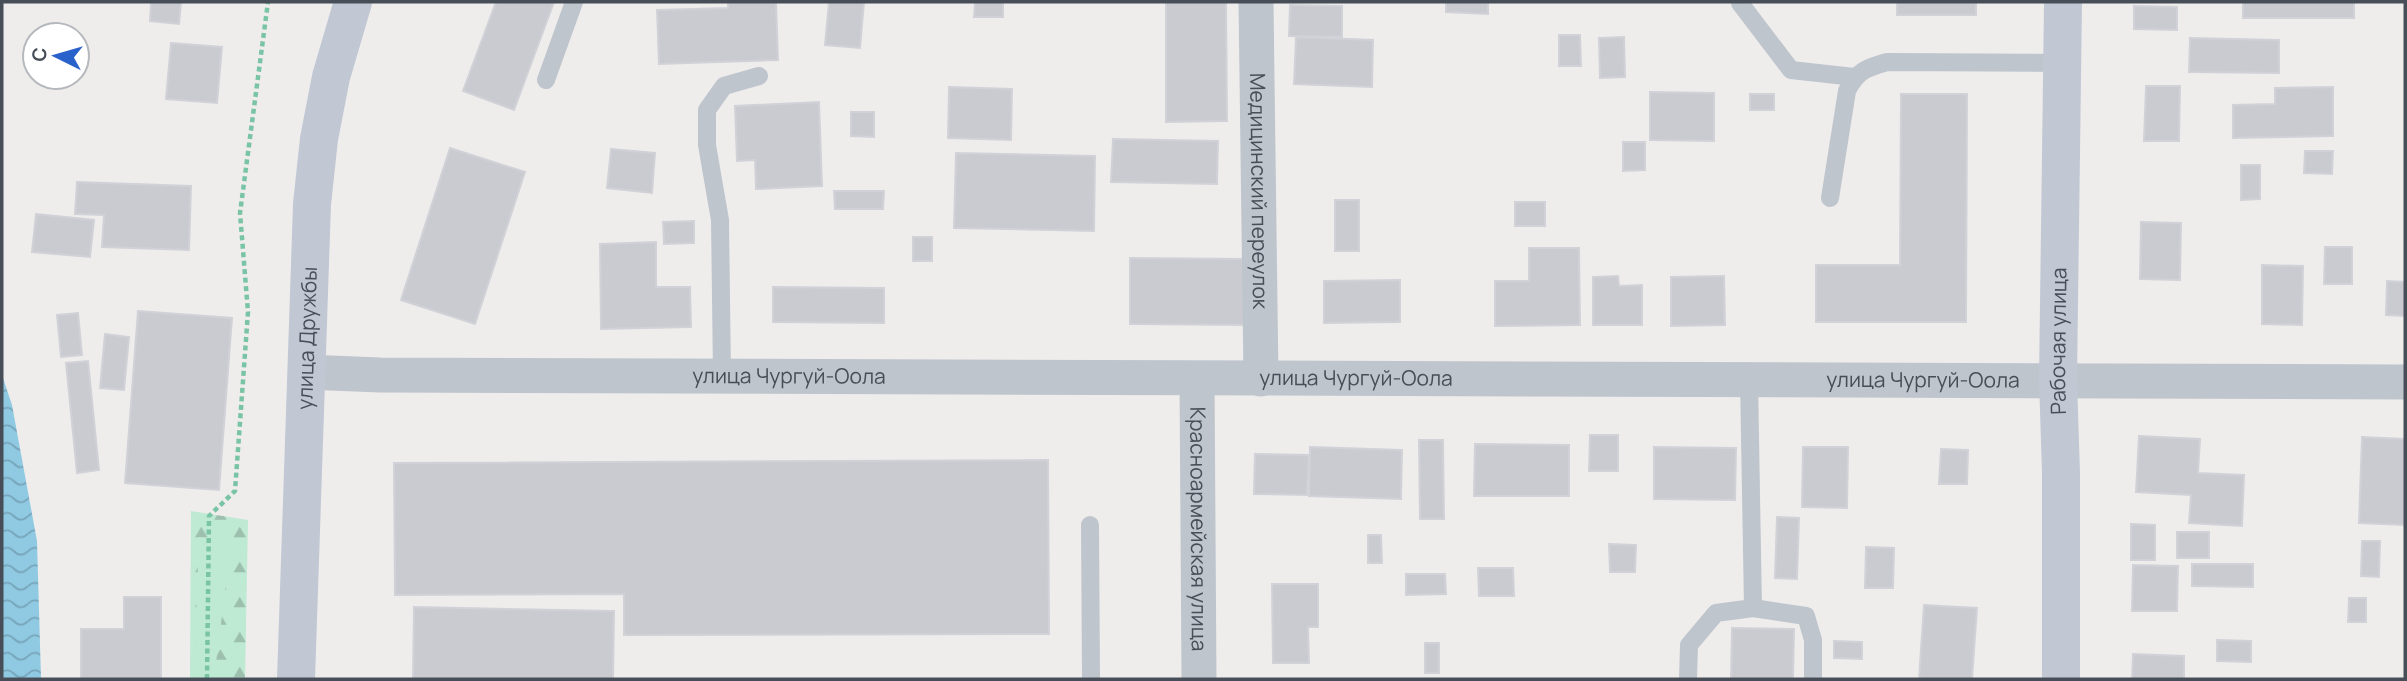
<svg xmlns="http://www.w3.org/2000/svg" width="2407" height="681" viewBox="0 0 2407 681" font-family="Manrope,sans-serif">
	<defs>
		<pattern id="forest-firs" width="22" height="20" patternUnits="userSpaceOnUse" patternTransform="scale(1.75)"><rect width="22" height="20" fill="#bee9d3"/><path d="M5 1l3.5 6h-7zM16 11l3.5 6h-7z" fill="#9cbfae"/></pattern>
		<pattern id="water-waves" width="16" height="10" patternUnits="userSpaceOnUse" patternTransform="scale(1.75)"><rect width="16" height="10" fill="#8fc9e2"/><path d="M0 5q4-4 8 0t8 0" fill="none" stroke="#77a5ba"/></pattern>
	</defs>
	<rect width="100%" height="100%" fill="#efedec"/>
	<polygon fill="url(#forest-firs)" points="191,511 248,520 245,679 190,679"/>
	<polygon fill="#bee9d3" points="199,537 231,544 214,679 194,679"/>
	<polygon fill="url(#water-waves)" points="2,375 12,405 37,541 41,679 2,679"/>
	<g fill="#cacbd1" stroke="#d1d2d8" stroke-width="2">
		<polygon points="151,2 181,2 179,24 150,21"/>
		<polygon points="496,2 554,2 514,110 463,91"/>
		<polygon points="728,2 776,2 778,60 659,64 657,10 728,8"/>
		<polygon points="829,2 864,2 860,48 825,45"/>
		<polygon points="975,2 1003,2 1003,17 974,17"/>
		<polygon points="1166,2 1226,2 1227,121 1166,122"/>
		<polygon points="1446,2 1488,2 1488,14 1446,12"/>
		<rect x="1897" y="2" width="79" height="13"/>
		<rect x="2243" y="2" width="111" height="16"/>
		<polygon points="1290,5 1342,6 1342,37 1289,36"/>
		<polygon points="2134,6 2177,7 2177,30 2134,29"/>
		<polygon points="1559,35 1580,35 1581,66 1559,66"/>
		<polygon points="1296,37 1373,40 1372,87 1294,84"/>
		<polygon points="1624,37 1625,77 1600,78 1599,38"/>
		<polygon points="2190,38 2279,40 2279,73 2189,72"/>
		<polygon points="171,43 222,47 217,103 166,99"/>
		<polygon points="2146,86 2180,86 2179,141 2144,141"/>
		<polygon points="949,87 1012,89 1011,140 948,138"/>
		<polygon points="2333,87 2333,136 2233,138 2233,105 2275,104 2275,88"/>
		<polygon points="1650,92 1714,93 1714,141 1650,140"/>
		<rect x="1750" y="94" width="24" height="16"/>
		<polygon points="1901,94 1967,94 1966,322 1816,322 1816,265 1900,265"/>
		<polygon points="819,102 822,186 756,189 755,160 737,161 735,106"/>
		<polygon points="851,112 874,112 874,137 851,136"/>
		<polygon points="1113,139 1218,141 1217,184 1111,182"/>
		<polygon points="1623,142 1645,142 1645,170 1623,171"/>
		<polygon points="450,148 525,172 475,324 401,300"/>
		<polygon points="611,149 655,153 652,193 607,188"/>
		<polygon points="2305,151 2333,151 2332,174 2304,173"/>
		<polygon points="956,153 1095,156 1094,231 954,228"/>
		<polygon points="2241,165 2260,165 2260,199 2241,200"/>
		<polygon points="77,182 191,186 189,250 102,247 104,215 75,214"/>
		<polygon points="834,191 884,191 883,209 835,209"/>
		<rect x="1335" y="200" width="24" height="51"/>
		<rect x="1515" y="202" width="30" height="24"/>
		<polygon points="36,214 94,220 90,257 32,252"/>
		<polygon points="694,221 694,243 664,244 663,222"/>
		<polygon points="2141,222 2181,223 2180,280 2140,279"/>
		<rect x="913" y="237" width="19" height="24"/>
		<polygon points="656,242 656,287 690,287 691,327 601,329 600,244"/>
		<polygon points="2325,247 2352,247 2352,284 2324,284"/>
		<polygon points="1529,248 1579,248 1580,325 1495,326 1495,281 1529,281"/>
		<polygon points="1130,258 1249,259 1248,325 1130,324"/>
		<polygon points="2262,265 2303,266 2302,325 2262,324"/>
		<polygon points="1618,276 1619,286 1642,285 1642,325 1593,325 1593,277"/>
		<polygon points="1724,276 1725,325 1671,326 1671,277"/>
		<polygon points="1400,280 1400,322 1324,323 1324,281"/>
		<polygon points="2387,281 2405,282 2405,316 2386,315"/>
		<polygon points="773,287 884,288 884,323 773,322"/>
		<polygon points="138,311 232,318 219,490 125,483"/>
		<polygon points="78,313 82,355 61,357 57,315"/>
		<polygon points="105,334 129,337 124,390 100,388"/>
		<polygon points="88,361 99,470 77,473 66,363"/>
		<polygon points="1590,435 1618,435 1618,471 1589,471"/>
		<polygon points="2139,436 2200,439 2198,473 2244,475 2242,526 2189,523 2191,495 2136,492"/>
		<polygon points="2362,437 2405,439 2405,525 2359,523"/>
		<polygon points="1419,440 1443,440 1444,519 1420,519"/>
		<polygon points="1475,444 1569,445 1569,496 1474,496"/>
		<polygon points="1310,447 1402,450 1401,499 1309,496"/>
		<polygon points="1654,447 1736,448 1735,500 1654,499"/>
		<polygon points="1803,447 1848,447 1847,508 1802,507"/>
		<polygon points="1941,449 1968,450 1967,484 1939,484"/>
		<polygon points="1255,454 1309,455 1307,495 1254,494"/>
		<polygon points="1048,460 1049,634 624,635 624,594 395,595 394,463"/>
		<polygon points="1777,517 1799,518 1797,579 1775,578"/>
		<polygon points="2131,524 2155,525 2155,560 2131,560"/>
		<rect x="2177" y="532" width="32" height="26"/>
		<polygon points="1368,535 1381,535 1382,563 1368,563"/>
		<polygon points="2362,541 2380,541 2379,577 2361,576"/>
		<polygon points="1609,544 1636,545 1635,572 1610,572"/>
		<polygon points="1866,547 1894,548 1893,588 1865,588"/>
		<polygon points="2192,564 2253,564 2253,587 2192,586"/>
		<polygon points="2133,565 2178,566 2177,611 2132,611"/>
		<polygon points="1478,568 1513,568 1514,596 1479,596"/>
		<polygon points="1406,574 1445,574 1446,594 1406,595"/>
		<polygon points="1272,584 1318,584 1318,627 1308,627 1309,663 1273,663"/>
		<polygon points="124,597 161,597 161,679 81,679 81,629 124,629"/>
		<polygon points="2349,598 2366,598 2366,622 2348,622"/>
		<polygon points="1924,605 1977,608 1972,679 1919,679"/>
		<polygon points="414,607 614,611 613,679 413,679"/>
		<polygon points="1732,628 1794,629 1793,679 1731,679"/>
		<polygon points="2217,640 2251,641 2251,662 2217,661"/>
		<polygon points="1834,641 1862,642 1862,659 1834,658"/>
		<rect x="1425" y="643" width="14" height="30"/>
		<polygon points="2133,654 2184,656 2184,679 2132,679"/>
	</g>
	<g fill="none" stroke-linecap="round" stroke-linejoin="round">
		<polyline stroke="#7ac4a6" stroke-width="4.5" stroke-dasharray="5 3.5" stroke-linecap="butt" points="207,679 209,516 235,491 248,312 240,213 268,2"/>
		<g stroke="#bfc5cd" stroke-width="18">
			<polyline points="1740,3 1791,70 1854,77"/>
			<polyline points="546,80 574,2"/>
			<path d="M1830,198L1847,91C1857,71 1866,68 1887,62L2061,63"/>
			<polyline points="722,376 720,220 707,145 707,110 724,86 759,76"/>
			<polyline points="1090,525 1091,679"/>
			<polyline points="1753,608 1806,616 1813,640 1813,679"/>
			<polyline points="1688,679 1689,645 1716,613 1753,608 1749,379"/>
		</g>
		<g stroke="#bfc5cd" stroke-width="35">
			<path id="s1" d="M1256,2L1261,379"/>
			<path id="s2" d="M306,372L380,375L2405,382"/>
			<path id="s3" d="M1197,379L1199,679"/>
		</g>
		<g stroke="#c1c8d4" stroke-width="38">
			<path id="s4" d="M296,679L312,204L319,139L331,77L353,2"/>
			<path id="s5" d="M2061,679V473L2058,380L2063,2"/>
		</g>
	</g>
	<g text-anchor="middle" stroke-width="7" stroke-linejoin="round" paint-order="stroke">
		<g font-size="21" fill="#474e58" stroke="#fff">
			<text dy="7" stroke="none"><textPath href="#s1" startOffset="189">Медицинский переулок</textPath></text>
			<text dy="7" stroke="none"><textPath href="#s4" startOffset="341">улица Дружбы</textPath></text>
			<text dy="7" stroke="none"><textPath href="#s5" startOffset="338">Рабочая улица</textPath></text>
			<text dy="7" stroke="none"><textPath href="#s2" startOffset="483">улица Чургуй-Оола</textPath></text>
			<text dy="7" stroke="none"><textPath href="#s2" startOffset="1050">улица Чургуй-Оола</textPath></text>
			<text dy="7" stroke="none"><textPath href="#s2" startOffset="1617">улица Чургуй-Оола</textPath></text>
			<text dy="7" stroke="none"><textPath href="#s3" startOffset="150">Красноармейская улица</textPath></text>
		</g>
	</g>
	<rect width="2407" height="681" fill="none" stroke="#474e58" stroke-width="7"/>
	<g transform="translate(56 56) rotate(275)"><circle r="33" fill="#ffffff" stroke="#b5b8bc" stroke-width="2"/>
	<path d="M0-5L12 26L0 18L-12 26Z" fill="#2a62cb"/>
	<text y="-10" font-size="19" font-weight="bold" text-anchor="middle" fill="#474e58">С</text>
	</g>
</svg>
